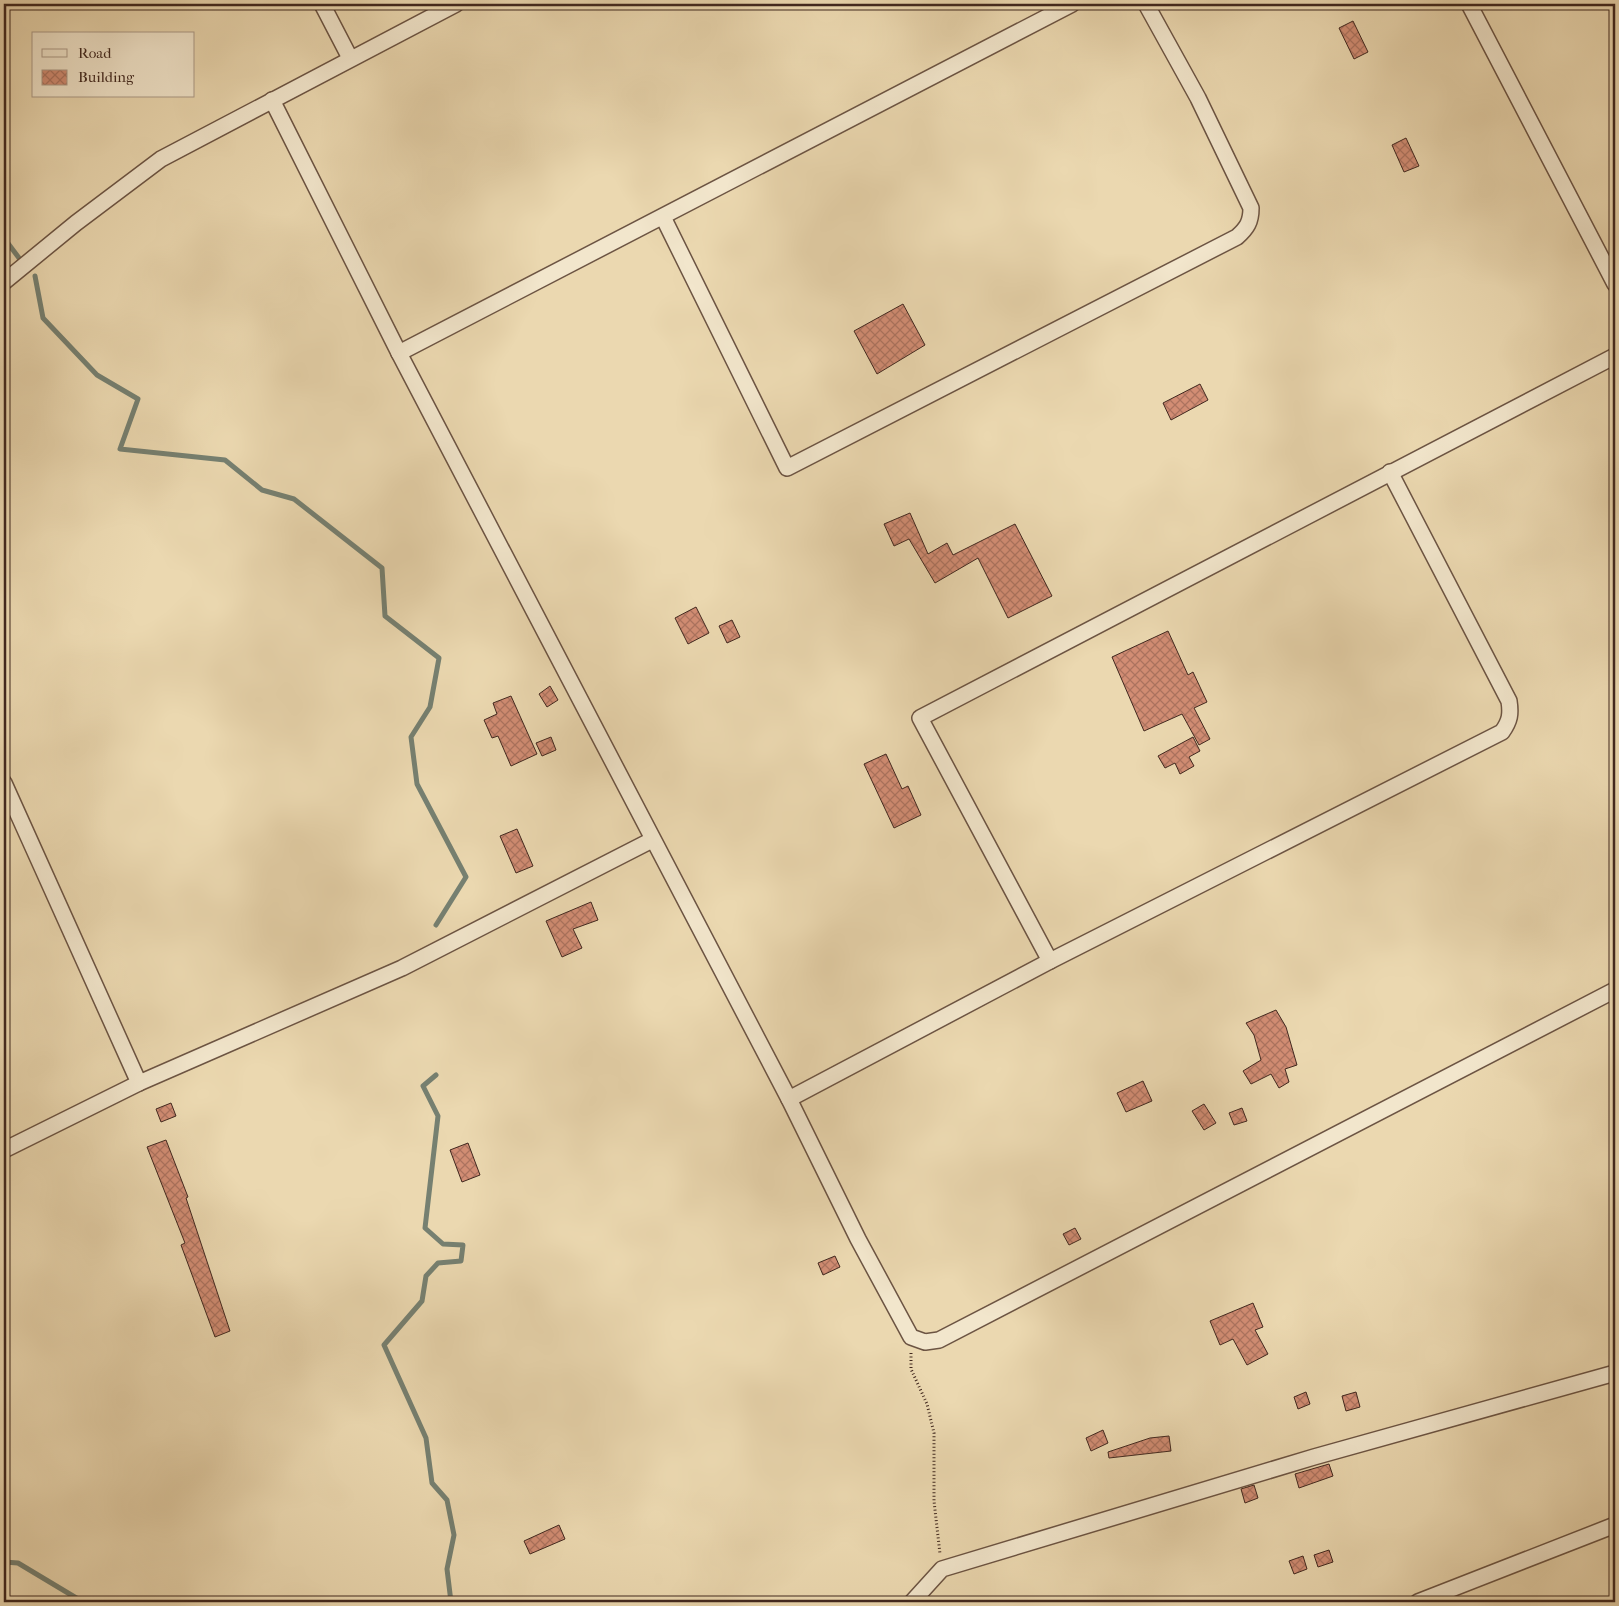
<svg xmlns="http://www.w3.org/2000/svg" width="1619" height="1606" viewBox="0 0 1619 1606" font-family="'IM FELL French Canon',serif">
	<defs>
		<pattern id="building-cross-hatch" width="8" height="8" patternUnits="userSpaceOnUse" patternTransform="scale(1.25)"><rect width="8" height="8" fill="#d28d74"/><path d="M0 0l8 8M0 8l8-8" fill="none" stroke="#ac735f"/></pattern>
	</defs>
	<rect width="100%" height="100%" fill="#ebd8b0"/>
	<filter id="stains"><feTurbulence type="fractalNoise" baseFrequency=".004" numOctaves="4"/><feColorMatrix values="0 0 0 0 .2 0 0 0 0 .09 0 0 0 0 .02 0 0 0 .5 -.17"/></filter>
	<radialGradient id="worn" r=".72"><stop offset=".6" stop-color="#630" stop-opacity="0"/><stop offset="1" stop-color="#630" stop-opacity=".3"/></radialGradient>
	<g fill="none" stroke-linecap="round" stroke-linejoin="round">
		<g stroke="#768071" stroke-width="5">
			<polyline points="4,238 19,258"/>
			<polyline points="35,276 43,318 97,375 138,399 120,449 225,460 262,490 294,499 382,568 385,616 439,658 430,707 411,737 417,784 466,877 436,925"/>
			<polyline points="436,1075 423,1086 438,1116 425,1228 443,1244 463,1245 461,1261 438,1263 426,1276 422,1301 384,1345 426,1438 432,1483 447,1500 454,1535 447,1569 451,1602"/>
			<polyline points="4,1562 18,1563 83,1602"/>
		</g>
	</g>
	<g fill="url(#building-cross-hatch)" stroke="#41281f">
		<polygon points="1353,21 1368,52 1354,59 1339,28"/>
		<polygon points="1406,138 1419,166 1404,172 1392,145"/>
		<polygon points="903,304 925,345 877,374 854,331"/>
		<polygon points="1200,384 1208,400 1171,420 1163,403"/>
		<polygon points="910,513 928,554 947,543 953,555 1015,524 1052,596 1008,618 978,558 935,583 909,539 894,546 884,524"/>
		<polygon points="696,607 709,633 688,644 675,618"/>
		<polygon points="732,620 740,637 727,643 719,626"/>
		<polygon points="1168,631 1188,675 1193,672 1207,702 1194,708 1210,739 1199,745 1182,714 1144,731 1112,657"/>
		<polygon points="550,686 558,700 547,707 539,694"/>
		<polygon points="511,696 537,754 511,766 498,736 492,738 484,720 497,714 493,703"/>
		<polygon points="551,737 556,750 542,756 536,743"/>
		<polygon points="1193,737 1200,751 1189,757 1194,766 1180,774 1175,763 1165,768 1158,756"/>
		<polygon points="886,754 902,789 908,786 921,815 894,828 864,764"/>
		<polygon points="517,829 533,866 516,873 500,836"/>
		<polygon points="591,902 598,920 573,929 582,948 562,957 546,921"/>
		<polygon points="1276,1010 1286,1027 1297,1065 1285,1069 1289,1082 1279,1088 1271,1074 1251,1084 1243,1071 1261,1060 1254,1035 1246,1023"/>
		<polygon points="1143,1081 1152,1101 1126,1112 1117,1093"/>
		<polygon points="171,1103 176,1116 161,1122 156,1109"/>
		<polygon points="1204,1104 1216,1123 1204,1130 1192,1111"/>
		<polygon points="1242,1108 1247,1121 1234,1125 1229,1113"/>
		<polygon points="166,1140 188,1197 186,1198 230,1331 215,1337 181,1245 185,1243 147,1147"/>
		<polygon points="468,1143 480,1175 462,1182 450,1150"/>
		<polygon points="1075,1228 1081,1239 1069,1245 1063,1234"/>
		<polygon points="835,1256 840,1267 823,1275 818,1263"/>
		<polygon points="1253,1303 1263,1327 1255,1330 1268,1354 1247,1365 1233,1339 1220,1345 1210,1321"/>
		<polygon points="1306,1392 1310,1404 1298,1409 1294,1397"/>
		<polygon points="1356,1392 1360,1407 1346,1411 1342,1396"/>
		<polygon points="1103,1430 1108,1443 1091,1451 1086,1438"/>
		<polygon points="1169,1436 1171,1451 1109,1458 1108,1452 1150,1438"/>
		<polygon points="1329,1464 1333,1476 1299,1488 1295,1474"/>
		<polygon points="1254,1485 1258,1498 1245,1503 1241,1489"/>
		<polygon points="559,1525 565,1539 530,1554 524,1541"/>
		<polygon points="1329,1550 1333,1562 1318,1567 1314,1555"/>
		<polygon points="1303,1556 1307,1569 1294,1574 1289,1561"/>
	</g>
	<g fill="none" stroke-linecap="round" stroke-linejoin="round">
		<g stroke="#6c5443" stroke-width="18">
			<g id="street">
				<polyline points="322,4 350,58"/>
				<polyline points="1469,4 1615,284"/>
				<polyline points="272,100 399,353 789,1099"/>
				<path d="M663,217L787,468L1237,237C1247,228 1251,222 1251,208L1198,98L1146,4"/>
				<polyline points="4,282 76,223 161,159 456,4"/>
				<polyline points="399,353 1072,4"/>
				<path d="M1390,472L1509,701C1511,714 1510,721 1502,732L1050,961L789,1099L858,1239L911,1337L925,1342L939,1340L1615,990"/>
				<polyline points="4,783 139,1083"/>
				<polyline points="1050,961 920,718 1615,356"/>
				<polyline points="4,1150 139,1083 402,968 652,840"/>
				<polyline points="912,1602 942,1569 1314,1457 1615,1373"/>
				<polyline points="1418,1602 1615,1525"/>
			</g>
		</g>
		<polyline stroke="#41281f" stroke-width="3" stroke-dasharray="1 2.5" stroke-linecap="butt" points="911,1353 911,1369 927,1404 934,1433 934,1501 940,1554"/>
		<use href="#street" stroke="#f2e6cc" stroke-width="15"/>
	</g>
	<rect width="1619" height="1606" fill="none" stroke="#ebd8b0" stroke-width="20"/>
	<rect x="5" y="5" width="1609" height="1596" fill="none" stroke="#41281f" stroke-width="2.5"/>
	<rect x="10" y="10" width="1599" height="1586" fill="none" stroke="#41281f"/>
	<rect x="32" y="32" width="162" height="65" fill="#f2e6cc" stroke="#ab9a87"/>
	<rect x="42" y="49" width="25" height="8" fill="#f2e6cc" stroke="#ab9a87"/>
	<text x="78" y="58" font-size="15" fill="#41281f">Road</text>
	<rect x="42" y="70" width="25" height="15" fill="url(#building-cross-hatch)" stroke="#ab9a87"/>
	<text x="78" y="82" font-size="15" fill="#41281f">Building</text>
	<rect width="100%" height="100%" filter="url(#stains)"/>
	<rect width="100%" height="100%" fill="url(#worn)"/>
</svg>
